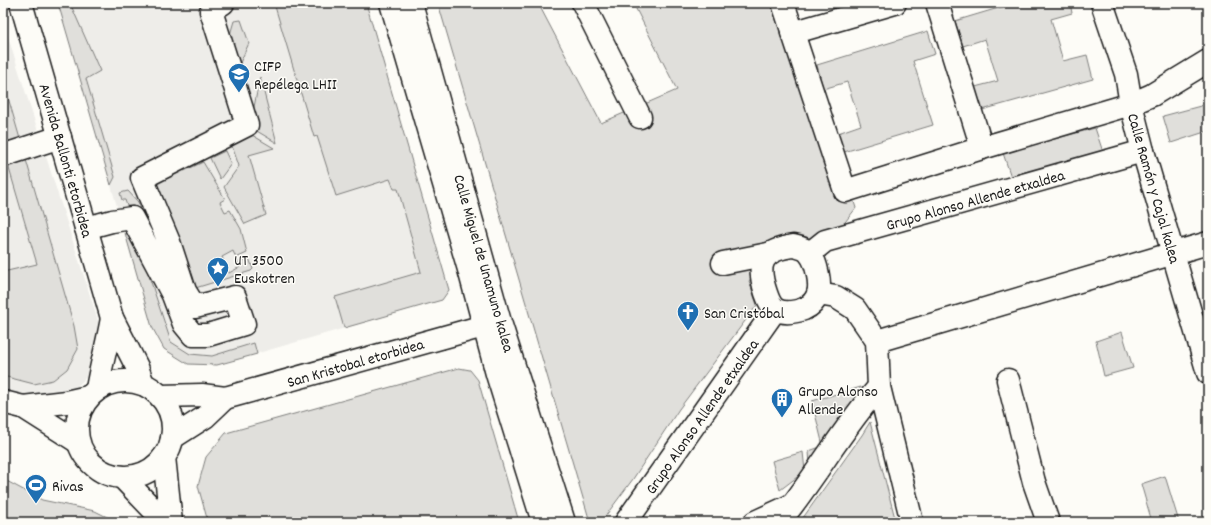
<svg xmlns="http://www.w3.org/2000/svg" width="1211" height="525" viewBox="0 0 1211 525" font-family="Dekko,sans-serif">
	<rect width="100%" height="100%" fill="#fdfcf7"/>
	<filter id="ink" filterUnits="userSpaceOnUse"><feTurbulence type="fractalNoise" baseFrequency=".025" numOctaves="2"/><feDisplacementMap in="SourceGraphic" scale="8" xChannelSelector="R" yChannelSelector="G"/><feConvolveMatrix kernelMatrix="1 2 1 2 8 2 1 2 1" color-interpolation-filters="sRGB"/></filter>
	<g filter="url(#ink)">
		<g fill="#eeede9">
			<polygon points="58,3 366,3 449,290 442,300 217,365 188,364 164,349 152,327"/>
			<polygon points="3,21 101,330 90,373 77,387 63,397 37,398 3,391"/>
		</g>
		<g fill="#e0dfdb" stroke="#7e7e7c">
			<polygon points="58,3 70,3 100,71 86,79 115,177 111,185"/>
			<polygon points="274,3 366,3 449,290 442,300 344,328 335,297 421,272 398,189 394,189 390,179 336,196 317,136 314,137"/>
			<polygon points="438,3 538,3 601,123 677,90 633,3 787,3 856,208 814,262 793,246 761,264 749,281 757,305 679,409 633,479 601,522 590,522"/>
			<polygon points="1015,3 1070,3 1072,13 1051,19 1063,61 1087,55 1093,79 982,110 975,87 998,81 985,39 963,46 955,21"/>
			<polygon points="241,20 249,43 235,74 226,48 234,21"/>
			<polygon points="928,31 935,54 913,61 933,125 844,152 838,133 861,125 847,82 823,89 817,65"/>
			<polygon points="260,77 277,143 250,127"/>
			<polygon points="3,80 74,326 78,349 67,369 53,380 34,384 3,376 3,272 37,264 3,148"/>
			<polygon points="1208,104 1208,131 1171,143 1163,116"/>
			<polygon points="1095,128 1103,152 1012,180 1003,153"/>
			<polygon points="252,135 274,148 249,155 266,215 245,224 224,187 239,166 232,146"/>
			<polygon points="225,151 231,164 220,179 210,158"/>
			<polygon points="203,162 225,199 220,202 225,212 230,210 241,229 247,253 236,258 233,251 222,257 229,273 240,267 238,262 249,258 253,269 251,271 192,289 154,190 158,186 156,176 180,165 184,171"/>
			<polygon points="128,191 138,202 160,251 136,207 132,206 127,206 125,200 122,200 120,193"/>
			<polygon points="125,233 131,234 139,246 171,342 190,354 212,356 254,343 257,354 217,365 188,364 164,349 152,327"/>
			<polygon points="1122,332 1133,368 1104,376 1096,341"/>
			<polygon points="459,368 470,370 478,380 519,522 208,522 198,486 206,457 226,433"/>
			<polygon points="861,387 850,406 810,466 809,451 823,446 812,401"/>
			<polygon points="870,422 896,522 800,522 862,435"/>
			<polygon points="803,452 805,471 780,490 772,461"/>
			<polygon points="1165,476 1179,522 1152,522 1141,484"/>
			<polygon points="3,479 42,500 95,511 117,522 3,522"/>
		</g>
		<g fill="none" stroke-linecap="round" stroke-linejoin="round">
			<g stroke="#1c1c1c" stroke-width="25">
				<g id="minor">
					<polyline points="21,3 112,318 137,367 143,384"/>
					<polyline points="391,3 470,273 497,374 543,522"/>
					<polyline points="411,3 500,322 564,522"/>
					<polyline points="583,3 640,117"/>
					<polyline points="783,3 845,191 982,148 1131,104 1152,95 1208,61"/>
					<polyline points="937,3 982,148"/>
					<polyline points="1102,3 1126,74 1131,104 1143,151 1208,373"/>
					<polyline points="792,33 895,3"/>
					<polyline points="5,155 60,137"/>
					<polyline points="86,228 112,221 132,218 173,295 184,324 193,335 208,335 244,324 235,297 195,307 185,291 169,242 142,178 247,125 211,11 223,3"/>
					<path d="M793,246C798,247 805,248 809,253C817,262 821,284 818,294C815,302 811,306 804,309C795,312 785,314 777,310C771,307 768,299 766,293C756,263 761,251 793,246Z"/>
					<polyline points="810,253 825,241 1143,151"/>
					<polyline points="723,263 768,254"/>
					<polyline points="818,294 836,297 855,309 877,341 879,387 912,522"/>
					<polyline points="877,341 1208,243"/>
					<polyline points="1008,380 1034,482 1048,522"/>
					<circle cx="125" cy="429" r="48"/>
					<path d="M97,389C101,365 108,342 112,318"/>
					<polyline points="160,396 202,395 225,398 498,322"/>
					<polyline points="3,402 23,407 78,442"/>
					<polyline points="23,407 66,402 88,397"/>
					<polyline points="172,438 205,417 225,398"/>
					<polyline points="164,457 171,522"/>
					<polyline points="122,477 165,522"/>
					<polyline points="626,522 775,310"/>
					<polyline points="755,522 792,505"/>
					<path d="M779,522C815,479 842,428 879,387"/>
				</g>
			</g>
			<use href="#minor" stroke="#fdfcf7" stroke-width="22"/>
		</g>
	</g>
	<defs>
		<g id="school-pin" transform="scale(1.15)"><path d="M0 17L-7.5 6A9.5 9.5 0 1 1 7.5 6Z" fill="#1f6fb2" stroke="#fdfcf7"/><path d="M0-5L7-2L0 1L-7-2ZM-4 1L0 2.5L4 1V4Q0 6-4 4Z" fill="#fff"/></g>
		<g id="sight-pin" transform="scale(1.15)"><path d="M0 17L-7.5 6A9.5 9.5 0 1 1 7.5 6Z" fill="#1f6fb2" stroke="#fdfcf7"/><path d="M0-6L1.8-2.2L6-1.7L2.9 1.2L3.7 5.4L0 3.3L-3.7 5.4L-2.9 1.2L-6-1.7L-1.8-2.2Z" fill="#fff"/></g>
		<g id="church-pin" transform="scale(1.15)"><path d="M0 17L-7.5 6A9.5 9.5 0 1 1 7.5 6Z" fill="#1f6fb2" stroke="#fdfcf7"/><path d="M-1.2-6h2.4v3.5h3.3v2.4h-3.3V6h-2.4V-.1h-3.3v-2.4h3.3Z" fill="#fff"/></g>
		<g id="building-pin" transform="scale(1.15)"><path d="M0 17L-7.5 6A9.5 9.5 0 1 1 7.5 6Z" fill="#1f6fb2" stroke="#fdfcf7"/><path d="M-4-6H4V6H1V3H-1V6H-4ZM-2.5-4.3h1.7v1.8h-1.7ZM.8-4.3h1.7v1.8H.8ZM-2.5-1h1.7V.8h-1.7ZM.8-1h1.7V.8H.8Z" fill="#fff"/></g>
		<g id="stadium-pin" transform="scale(1.15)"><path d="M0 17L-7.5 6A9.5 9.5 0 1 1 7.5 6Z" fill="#1f6fb2" stroke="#fdfcf7"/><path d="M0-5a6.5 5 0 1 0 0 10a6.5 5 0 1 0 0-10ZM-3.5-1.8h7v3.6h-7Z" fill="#fff"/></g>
	</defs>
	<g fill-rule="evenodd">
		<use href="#school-pin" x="239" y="74"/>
		<use href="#sight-pin" x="218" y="268"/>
		<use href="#church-pin" x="688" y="312"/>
		<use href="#building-pin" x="782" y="399"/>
		<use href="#stadium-pin" x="36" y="485"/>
	</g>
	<g text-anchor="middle" stroke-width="3" stroke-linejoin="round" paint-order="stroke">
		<g font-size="16" fill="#1c1c1c" stroke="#fdfcf7" text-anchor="start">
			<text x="254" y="71">CIFP<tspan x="254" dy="18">Repélega LHII</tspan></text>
			<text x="234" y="265">UT 3500<tspan x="234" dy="18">Euskotren</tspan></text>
			<text x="704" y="318">San Cristóbal</text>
			<text x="798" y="396">Grupo Alonso<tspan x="798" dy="18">Allende</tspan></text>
			<text x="52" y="491">Rivas</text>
		</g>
		<g font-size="16" fill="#1c1c1c" stroke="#fdfcf7">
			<text transform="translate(67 160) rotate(74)" y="6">Avenida Ballonti etorbidea</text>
			<text transform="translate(1155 188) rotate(74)" y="6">Calle Ramón y Cajal kalea</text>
			<text transform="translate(975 199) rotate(-16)" y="6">Grupo Alonso Allende etxaldea</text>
			<text transform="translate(485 263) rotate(74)" y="6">Calle Miguel de Unamuno kalea</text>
			<text transform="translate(355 362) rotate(-16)" y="6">San Kristobal etorbidea</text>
			<text transform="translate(701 416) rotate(-55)" y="6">Grupo Alonso Allende etxaldea</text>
		</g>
	</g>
	<rect width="1211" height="525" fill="none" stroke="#fdfcf7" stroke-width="16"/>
	<rect x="8" y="8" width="1195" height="509" fill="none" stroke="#1c1c1c" stroke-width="1.5" filter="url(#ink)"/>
</svg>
